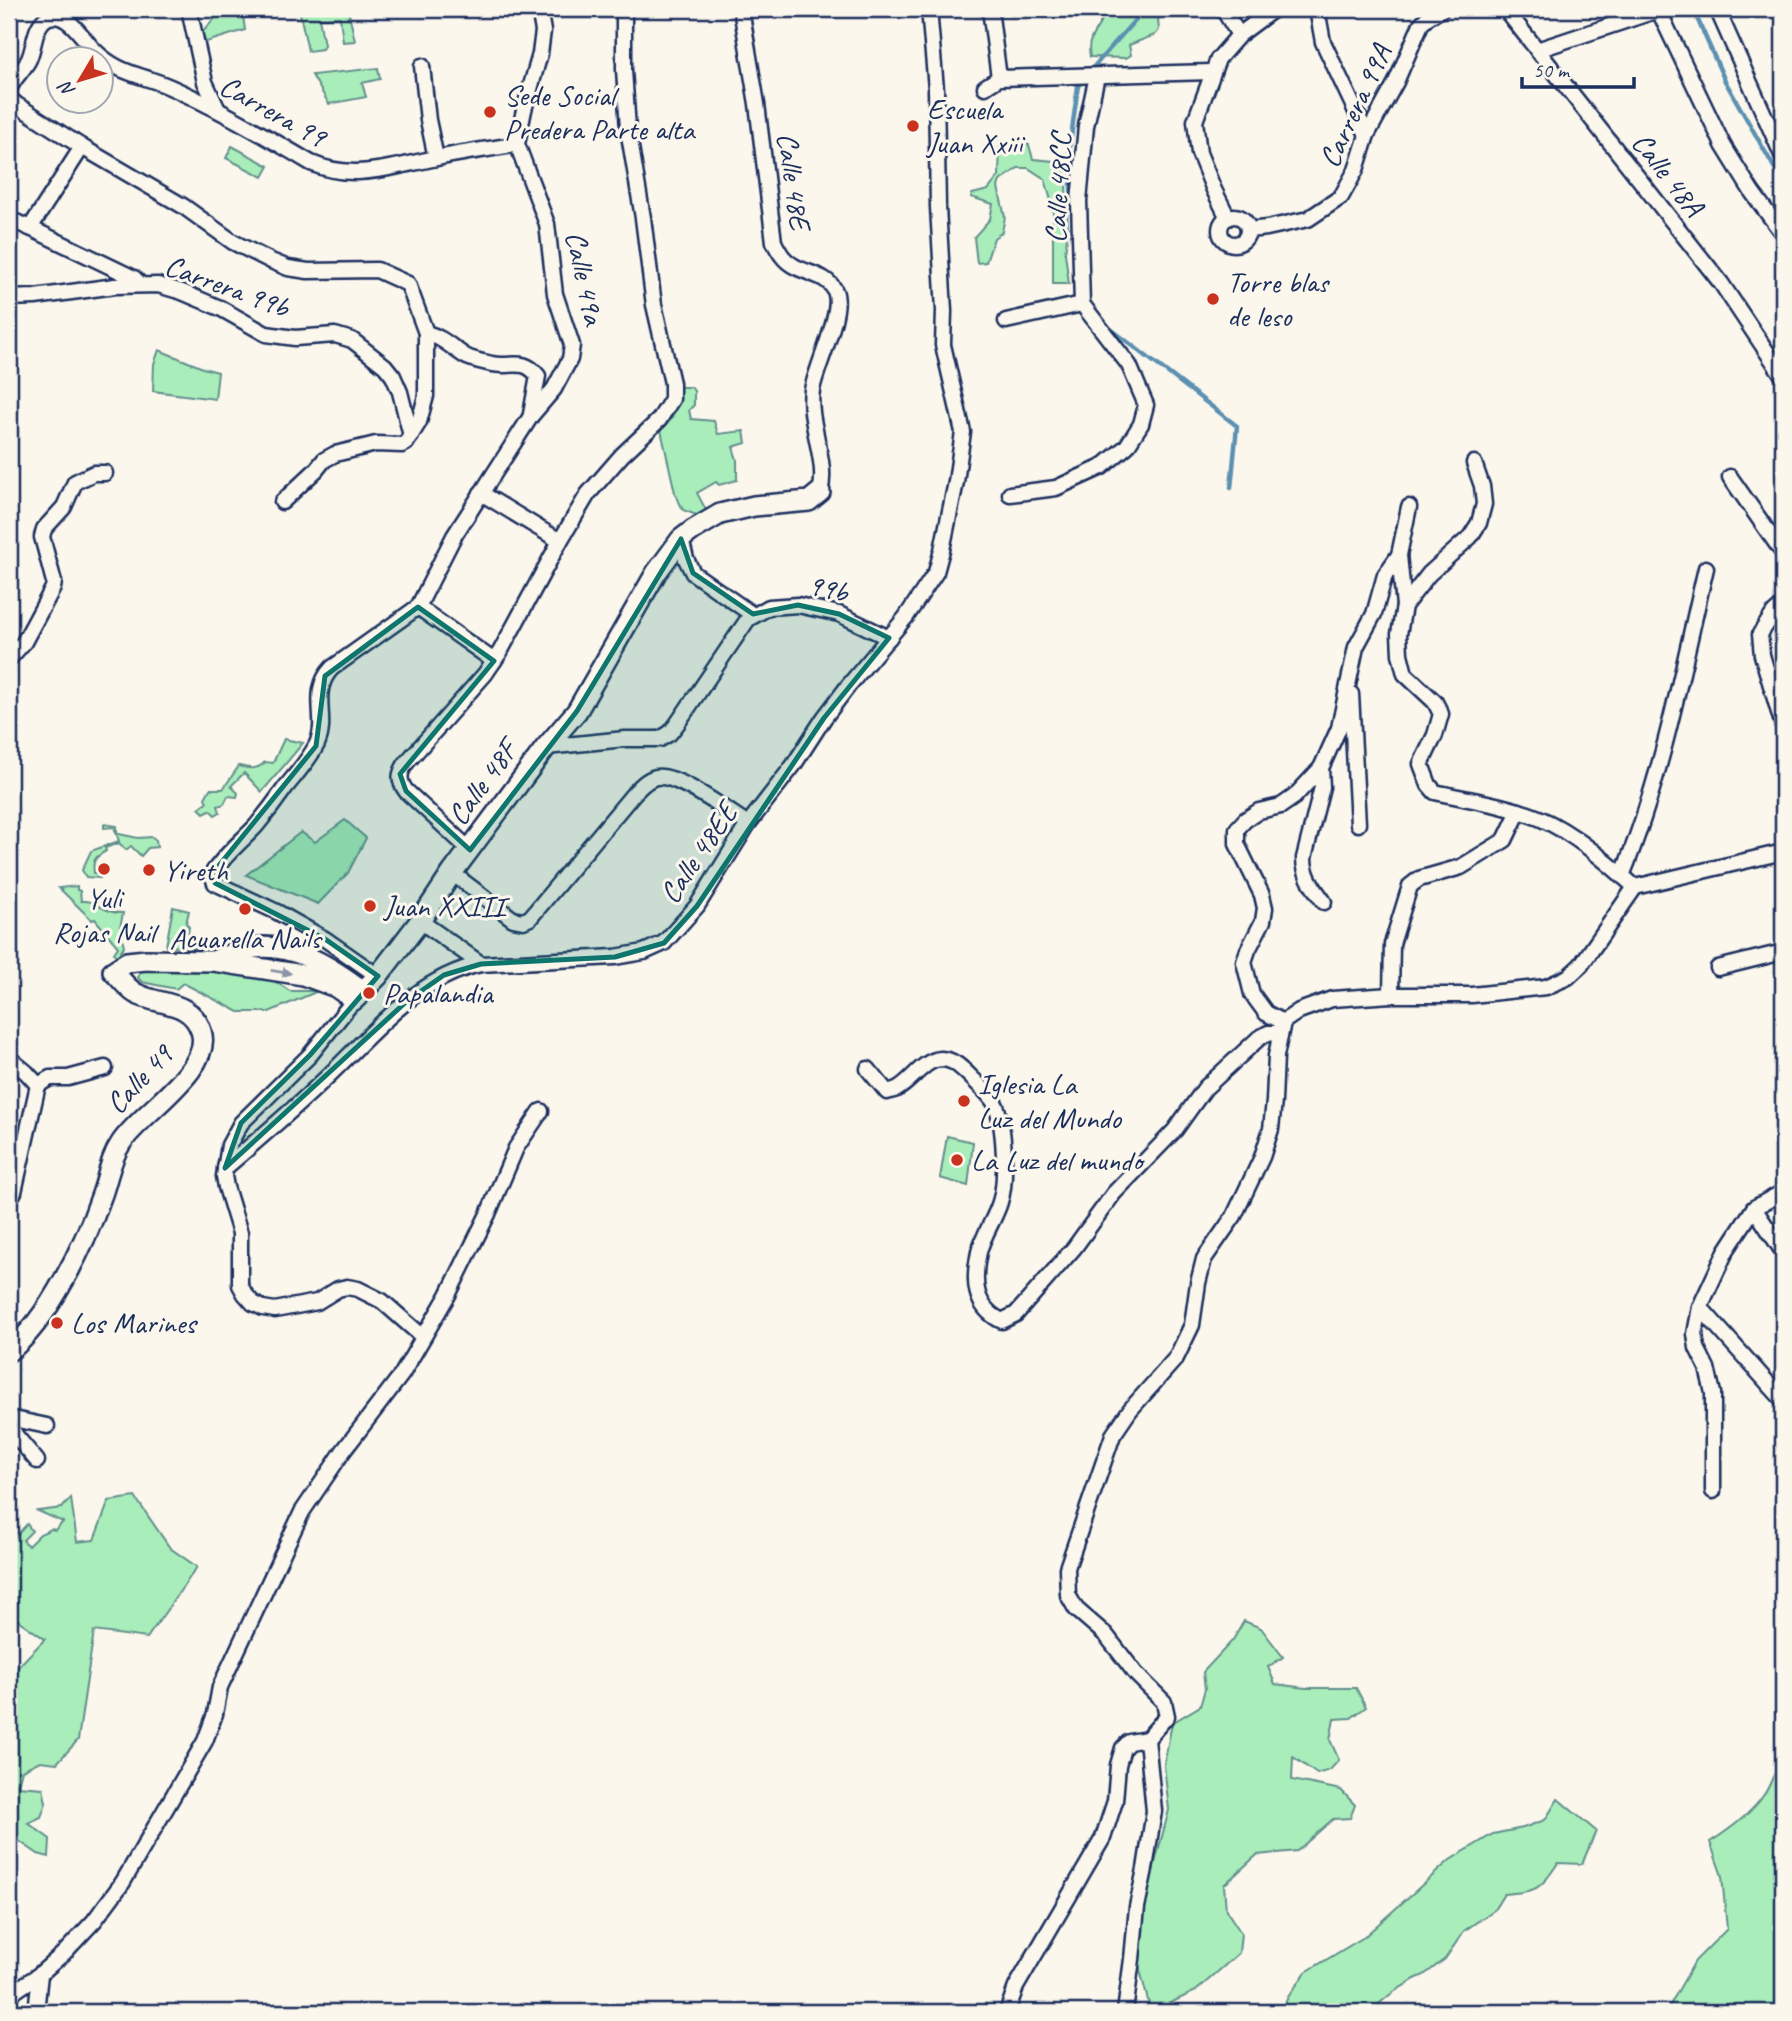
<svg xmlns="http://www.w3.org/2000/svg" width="1792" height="2021" viewBox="0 0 1792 2021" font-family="Caveat,sans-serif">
	<rect width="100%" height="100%" fill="#fbf7ec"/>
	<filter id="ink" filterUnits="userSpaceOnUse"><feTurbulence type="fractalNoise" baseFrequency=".0143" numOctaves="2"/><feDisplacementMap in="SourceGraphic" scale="14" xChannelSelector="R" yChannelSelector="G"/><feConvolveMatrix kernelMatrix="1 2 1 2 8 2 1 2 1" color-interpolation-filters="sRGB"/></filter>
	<g filter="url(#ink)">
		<g fill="#a9eeba" stroke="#628e8c" stroke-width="2">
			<polygon points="209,9 242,9 245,30 200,44 200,35 216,17"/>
			<polygon points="299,9 348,9 355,41 343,42 340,17 319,18 324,45 322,49 308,51"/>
			<path d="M1106,9H1159L1163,12L1158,20L1159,30L1155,35L1129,45L1131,55L1126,58L1090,57C1085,35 1102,28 1106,9Z"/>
			<polygon points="378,68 380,79 362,83 366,97 329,104 312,75"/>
			<polygon points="1000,142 1024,143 1029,145 1033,159 1065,162 1068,229 1065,253 1069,284 1053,284 1053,208 1045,179 1028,168 1018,168 1000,181 998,187 1005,217 1002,232 994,238 986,262 977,263 974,237 990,219 993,204 971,197 972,194 988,190 999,176"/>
			<polygon points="232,146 269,166 263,177 226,158"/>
			<polygon points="159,350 203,368 218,372 215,399 153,391 154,364"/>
			<path d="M680,387H691L694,391V405L689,410L691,419L714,421L718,434L744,431L746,443L733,447L737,460V480L719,485L716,482L697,493L707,512L702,517L683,510L675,493L661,430C676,417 676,409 678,390Z"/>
			<path d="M284,739L303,743L262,792L244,773L231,786L238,793L237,797L228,796L224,804L218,806L220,812L215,815L210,810L204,813L199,808L207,802L205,798L210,789H223L239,766C249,769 258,770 265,762L273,763Z"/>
			<polygon points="345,820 366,838 348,873 318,904 246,875 301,832 315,842"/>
			<path d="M104,824L117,826V832L119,834L138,838L152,837L156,840L157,847L148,848L141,856L131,846L126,850L119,843L105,848L106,851C95,857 92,860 94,873H99L100,878L86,877L82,870L91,851L119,841L114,827L104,828Z"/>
			<path d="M77,886V890L80,891L81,901C96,900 98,908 110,911C114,913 119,913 123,913L120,928L124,946L117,957L114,953L118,947L95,919L92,920L59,888Z"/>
			<polygon points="173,907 189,911 186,923 189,927 188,933 196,948 166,946"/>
			<polygon points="141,969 258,971 290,991 318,991 269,1012 239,1012 183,983 176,989 142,982 138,978"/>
			<polygon points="947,1136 973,1142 968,1186 940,1178"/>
			<polygon points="135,1497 170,1548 197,1567 147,1638 94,1631 78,1740 57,1763 40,1761 22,1770 18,1786 43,1788 46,1803 41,1817 28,1823 50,1839 49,1857 38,1854 9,1834 9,1676 45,1639 9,1614 9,1544 27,1524 32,1531 23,1540 28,1546 40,1534 51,1529 55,1530 63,1522 38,1511 62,1508 71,1498 77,1542 94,1540 109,1501"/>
			<polygon points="1244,1621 1261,1628 1283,1657 1268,1667 1275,1684 1306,1688 1356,1688 1366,1707 1351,1718 1334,1719 1330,1740 1339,1760 1330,1770 1317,1774 1293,1757 1292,1780 1341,1790 1355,1805 1350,1818 1333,1819 1297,1851 1257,1855 1224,1885 1226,1910 1241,1933 1239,1953 1196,1991 1151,2012 1136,1955 1138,1927 1169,1810 1164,1765 1172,1723 1200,1706 1205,1689 1203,1672 1233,1640"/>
			<path d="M1783,1765V2012H1666L1695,1961L1727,1929L1722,1876L1710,1842C1729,1830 1753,1812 1765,1793C1772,1783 1773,1770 1783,1765Z"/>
			<path d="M1558,1799L1596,1831L1582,1864L1558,1863C1539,1891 1537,1891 1504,1894L1494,1910L1464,1931L1445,1959L1424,1975L1415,1979L1392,1993L1369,2012H1281L1288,1997L1306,1972L1364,1937L1450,1860L1493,1834L1523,1828L1545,1820Z"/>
		</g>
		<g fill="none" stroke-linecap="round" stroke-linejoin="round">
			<g stroke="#5c90b1" stroke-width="4.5">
				<polyline points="1693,9 1725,81 1783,183"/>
				<polyline points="1090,71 1136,19 1135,9"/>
				<polyline points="1073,220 1069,152 1078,86 1082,81"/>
				<polyline points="1107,326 1237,426 1231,488"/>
			</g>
			<g stroke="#1b2f5e" stroke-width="19">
				<g id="street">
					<polyline points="189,9 205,82 218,110"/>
					<path d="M741,9L757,104L774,242C779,252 784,261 794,266C808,274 828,275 835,291C844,311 816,367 812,390C807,422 829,463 820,492"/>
					<polyline points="990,9 999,78"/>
					<polyline points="1223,9 1239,35"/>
					<polyline points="1317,9 1323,42 1367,135"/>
					<polyline points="1505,9 1721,283 1783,376"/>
					<polyline points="1658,9 1723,145 1752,192 1783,234"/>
					<polyline points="1717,9 1783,157"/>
					<polyline points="1537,50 1658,10"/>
					<polyline points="422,66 428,120 436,158"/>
					<polyline points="985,87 999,78 1211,72"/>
					<path d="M9,90C13,78 24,70 29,59C35,46 34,23 49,17C68,11 83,39 94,50C119,75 141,74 170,87C218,108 266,136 311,163C354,182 393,166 437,158C464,152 491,149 517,144"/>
					<path d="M9,95L10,99L17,105L82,147L183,206L233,242L271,261L288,268L308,271L377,270L408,284L426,333C442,337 451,347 465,356C472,360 483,362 492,364C511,368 524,357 538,376L531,414"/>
					<circle cx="1234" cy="230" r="14"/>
					<polyline points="1228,218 1214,190 1199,153 1195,121 1218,59 1239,35 1274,9"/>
					<polyline points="9,219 30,228 134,278 140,284"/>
					<polyline points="30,228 82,147"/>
					<polyline points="1248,230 1267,228 1308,219 1341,197 1356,170 1367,135 1396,82 1421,24 1428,17 1442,9"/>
					<polyline points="9,298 35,297 115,286 158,285 182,292 220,308 266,334 295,338 335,335 352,340 385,366 393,376 400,392 411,436"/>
					<polyline points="1082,304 1079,201 1086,126 1097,76"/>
					<polyline points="1006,321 1082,304 1129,365 1146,405 1141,424 1127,446 1102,467 1056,488 1010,494"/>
					<path d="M1474,463L1482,486L1484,504L1479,523L1470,537L1429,574L1404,606L1399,634L1400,654L1405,674L1435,702L1441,714L1435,735L1421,764L1429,785L1435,792C1470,800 1507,805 1539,818C1573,832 1608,863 1635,887L1783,852"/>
					<polyline points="1730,477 1783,553"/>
					<polyline points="481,493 560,541"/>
					<polyline points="282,502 316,470 324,460 335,454 376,444 402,445 406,443 419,422 426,396 426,333"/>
					<polyline points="681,539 686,559 693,573 753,615"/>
					<polyline points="1399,555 1409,507"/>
					<polyline points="1783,605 1774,613 1760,634 1762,655 1783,726"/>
					<polyline points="418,607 494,661"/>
					<polyline points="9,659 24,642 53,588 54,582 42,537 44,529 64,507 75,482 94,473 105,473"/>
					<polyline points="1351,694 1358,824"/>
					<polyline points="546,747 625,739 660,739 670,733 677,724 748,619 769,607 798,605 839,614 889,638"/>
					<path d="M1321,768L1322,787L1304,858C1304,876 1314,888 1324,902"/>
					<path d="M470,850L406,791C398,780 399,773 407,762L485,674L500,652L560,541L588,494L622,455L659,420L672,399V383L654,305L643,218L628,129L624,70V9"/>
					<path d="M452,873L513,919L523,921L530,918L634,793C640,787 647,779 656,777C677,773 729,812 748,824"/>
					<path d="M1622,876C1662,777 1682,671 1706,568"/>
					<polyline points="420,921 481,964"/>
					<polyline points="1718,968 1783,952"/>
					<path d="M378,976L325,939L277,912L215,883L212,874C224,855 241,842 256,826C266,814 276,801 285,788C296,774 309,760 317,744C329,718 309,692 332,668L418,607L454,536L531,416L554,389L570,359L572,345L555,294L547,224L517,144L524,110L540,54L543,31L539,9"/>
					<polyline points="1391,995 1392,944 1410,886 1419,879 1461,867 1505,840 1519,811"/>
					<polyline points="354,1000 310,1055 241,1123 229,1145 224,1176 226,1187 240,1233 240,1285 245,1294 253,1303 263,1308 275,1310 317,1302 338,1289 347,1287 358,1289 382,1301 423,1337"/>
					<polyline points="1283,1022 1266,1013 1252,994 1244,962 1248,950 1263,921 1265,908 1262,895 1237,844 1237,829 1245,820 1259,811 1281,806 1294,797 1321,768 1339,728 1356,647 1374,614 1385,575 1399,555 1404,606"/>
					<polyline points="9,1058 26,1072 38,1085"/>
					<path d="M868,1069L887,1092C891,1091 894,1090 897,1089C912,1081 923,1060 941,1059C956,1059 966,1073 976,1082C982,1088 990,1095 994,1102C1005,1121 1007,1181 1000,1202C995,1219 983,1235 979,1252C973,1280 973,1307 1002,1321L1016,1314L1074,1248L1114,1193L1175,1130L1205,1088L1259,1038L1268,1033H1279"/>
					<path d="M225,1168C259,1139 293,1110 325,1079C372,1035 415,978 481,964L615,957L644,952L664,943L697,906L748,824L793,766L824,718L849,685L906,617L936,572L942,550L956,482L963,432L943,345L944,311L938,207L936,89L929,9"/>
					<polyline points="1783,1192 1754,1208 1726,1251 1700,1307 1783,1400"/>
					<polyline points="9,1200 14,1192 38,1085 50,1078 68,1078 105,1068"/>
					<polyline points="1754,1208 1783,1252"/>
					<polyline points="1700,1307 1695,1334 1697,1348 1707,1368 1713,1393 1713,1491"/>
					<polyline points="9,1418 47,1426"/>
					<polyline points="9,1423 16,1436 37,1461"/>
					<polyline points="9,1995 40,1974 64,1953 94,1921 123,1882 205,1741 215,1714 220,1687 302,1512 344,1450 402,1374 448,1295 488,1214 516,1148 541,1111"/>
					<polyline points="36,2012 40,1974"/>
					<polyline points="1007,2012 1016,1987 1103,1838 1115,1801 1118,1765 1123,1748 1129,1742 1147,1739"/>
					<polyline points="1125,2012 1132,1959 1137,1907 1145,1869 1154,1811 1147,1739 1167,1716 1164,1702 1136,1674 1106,1635 1076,1609 1068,1595 1067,1568 1113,1435 1130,1410 1176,1358 1192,1325 1198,1283 1204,1259 1234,1216 1262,1157 1271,1129 1274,1101 1276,1056 1283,1022 1299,1011 1332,999 1391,995 1472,995 1546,987 1568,977 1581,965 1635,887"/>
				</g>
			</g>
			<g stroke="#1b2f5e" stroke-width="24">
				<g id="secondary">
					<path d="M216,960C226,956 237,951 248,949C288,940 328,965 359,988"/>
					<path d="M9,1351C48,1321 85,1244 101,1197C108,1179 110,1159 121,1143C141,1112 214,1069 201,1031C191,999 157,1006 135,993C128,989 119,977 113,971L127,962L146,960L213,961L303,975L336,987L354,1000L378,976L420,921L452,873L546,747L577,711L656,573L681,539L693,530L720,514L754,506L809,501L820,492"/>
				</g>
			</g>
			<use href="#street" stroke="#fbf7ec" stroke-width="14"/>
			<use href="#secondary" stroke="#fbf7ec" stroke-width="19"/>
		</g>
		<defs><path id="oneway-solid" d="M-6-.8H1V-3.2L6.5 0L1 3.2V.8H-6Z" transform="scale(1.75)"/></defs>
		<use fill="#8b93a5" href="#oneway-solid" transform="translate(281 972) rotate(9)"/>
	</g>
	<path fill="#0f766e" fill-opacity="0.2" stroke="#0f766e" stroke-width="5" stroke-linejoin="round" d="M681,539L693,573L753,614L798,605L839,614L889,638L824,718L697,906L664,943L615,957L481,964L444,975L407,1001L225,1168L241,1123L310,1055L378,976L325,939L215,883L212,874L316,746L325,676L418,607L494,661L400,774L406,791L470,850L577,711Z"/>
	<g fill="#c8321e" stroke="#fbf7ec" stroke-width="2.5">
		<circle cx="490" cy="112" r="7"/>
		<circle cx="913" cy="126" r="7"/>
		<circle cx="1213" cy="299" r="7"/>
		<circle cx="104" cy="869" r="7"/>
		<circle cx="149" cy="870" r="7"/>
		<circle cx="370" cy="906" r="7"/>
		<circle cx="245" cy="909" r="7"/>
		<circle cx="369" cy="993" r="7"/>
		<circle cx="964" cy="1101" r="7"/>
		<circle cx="957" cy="1160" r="7"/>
		<circle cx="57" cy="1323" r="7"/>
	</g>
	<g text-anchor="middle" stroke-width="6" stroke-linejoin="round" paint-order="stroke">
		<g font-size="30" fill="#1b2f5e" stroke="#fbf7ec" text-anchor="start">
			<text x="504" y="105">Sede Social<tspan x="504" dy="34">Predera Parte alta</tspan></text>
			<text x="927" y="119">Escuela<tspan x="927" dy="34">Juan Xxiii</tspan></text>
			<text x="1227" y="292">Torre blas<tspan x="1227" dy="34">de leso</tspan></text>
			<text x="163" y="880">Yireth</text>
			<text x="104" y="908" text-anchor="middle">Yuli<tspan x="104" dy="34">Rojas Nail</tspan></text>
			<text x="384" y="916">Juan XXIII</text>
			<text x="245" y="948" text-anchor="middle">Acuarella Nails</text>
			<text x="383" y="1003">Papalandia</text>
			<text x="978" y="1094">Iglesia La<tspan x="978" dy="34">Luz del Mundo</tspan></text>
			<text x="971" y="1170">La Luz del mundo</text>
			<text x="71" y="1333">Los Marines</text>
		</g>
		<g font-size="30" fill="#1b2f5e" stroke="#fbf7ec">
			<text transform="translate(1355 106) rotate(-65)" y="10">Carrera 99A</text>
			<text transform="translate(273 111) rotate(29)" y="10">Carrera 99</text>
			<text transform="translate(1668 174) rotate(52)" y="10">Calle 48A</text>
			<text transform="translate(794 181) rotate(82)" y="10">Calle 48E</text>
			<text transform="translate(1058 188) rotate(-87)" y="10">Calle 48CC</text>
			<text transform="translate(585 278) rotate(78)" y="10">Calle 49a</text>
			<text transform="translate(227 286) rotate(20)" y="10">Carrera 99b</text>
			<text transform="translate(828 588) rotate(13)" y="10">99b</text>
			<text transform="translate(482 783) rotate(-54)" y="10">Calle 48F</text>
			<text transform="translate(698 853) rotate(-56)" y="10">Calle 48EE</text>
			<text transform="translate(139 1079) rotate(-47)" y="10">Calle 49</text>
		</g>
	</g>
	<rect width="1792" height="2021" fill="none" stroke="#fbf7ec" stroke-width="35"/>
	<rect x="18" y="18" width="1757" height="1986" fill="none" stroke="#1b2f5e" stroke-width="2.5" filter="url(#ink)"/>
	<g transform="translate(80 80) rotate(232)"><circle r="33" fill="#fbf7ec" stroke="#a1a7b3" stroke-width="2"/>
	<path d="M0-5L12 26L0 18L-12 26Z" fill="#c8321e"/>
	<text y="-10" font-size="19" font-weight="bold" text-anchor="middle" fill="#1b2f5e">N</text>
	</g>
	<path d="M1522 77v10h112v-10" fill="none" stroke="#1b2f5e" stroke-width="3.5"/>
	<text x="1533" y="77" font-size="21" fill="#1b2f5e" stroke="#fbf7ec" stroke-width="5" paint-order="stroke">50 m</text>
</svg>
